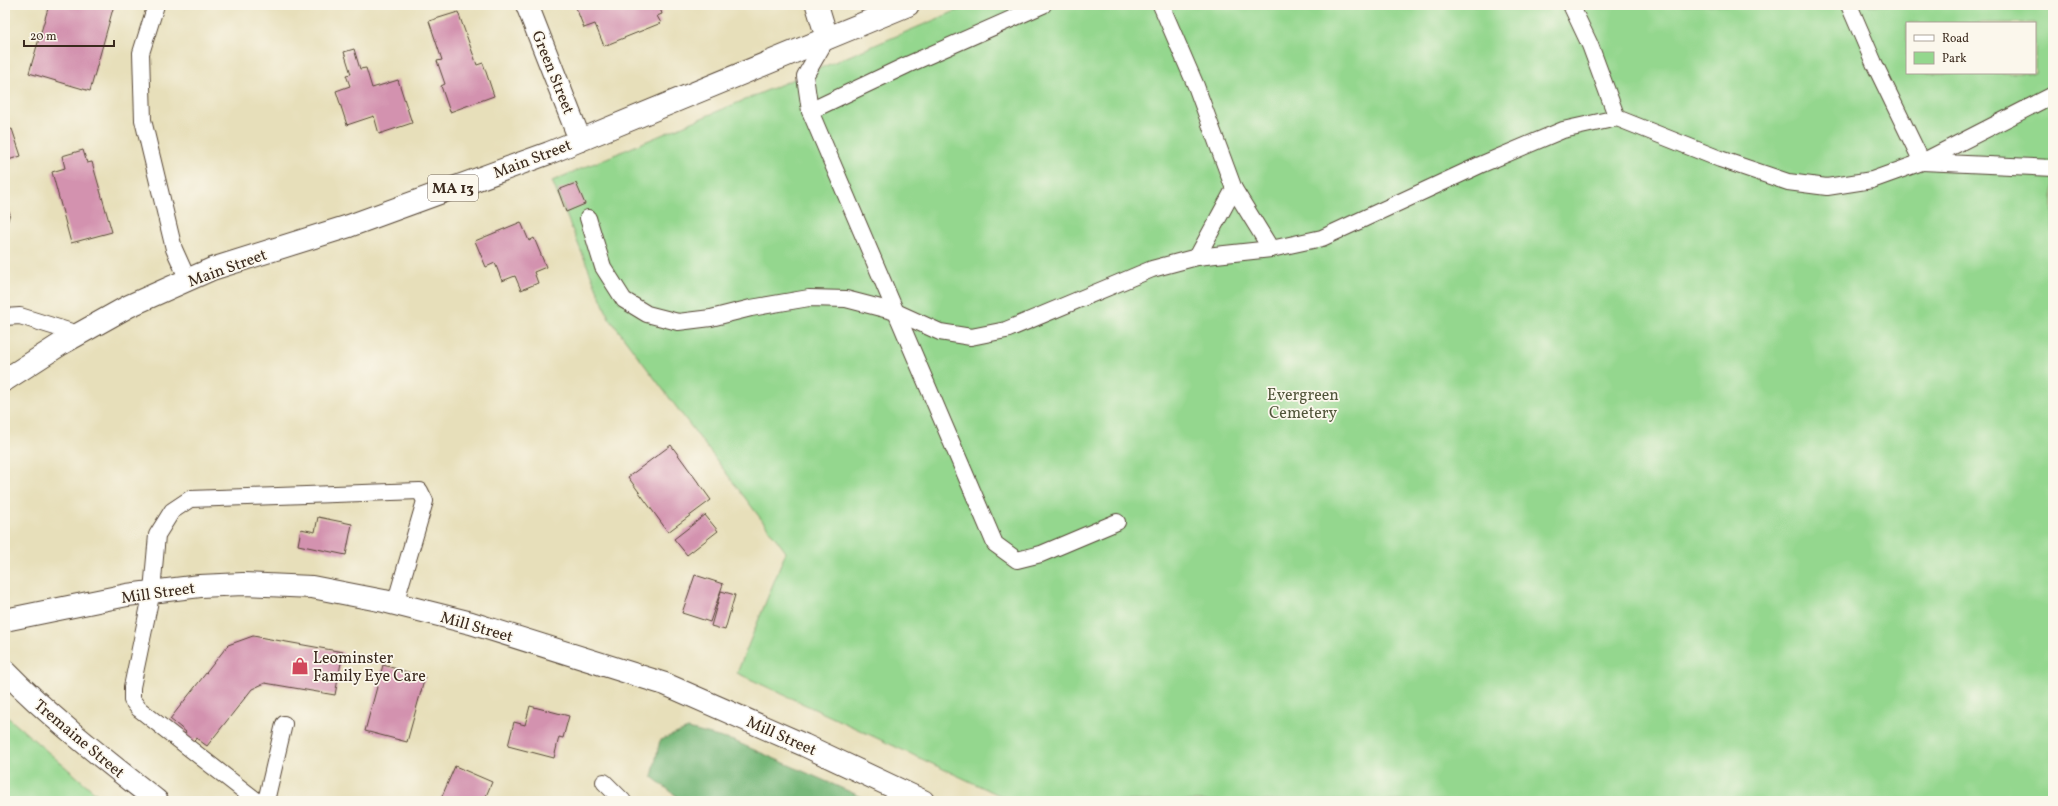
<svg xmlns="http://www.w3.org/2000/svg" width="2058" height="806" viewBox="0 0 2058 806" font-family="Vollkorn,serif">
	<rect width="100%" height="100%" fill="#fbf7ec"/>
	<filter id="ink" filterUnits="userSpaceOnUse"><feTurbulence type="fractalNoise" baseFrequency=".025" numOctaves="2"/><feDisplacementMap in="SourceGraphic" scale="8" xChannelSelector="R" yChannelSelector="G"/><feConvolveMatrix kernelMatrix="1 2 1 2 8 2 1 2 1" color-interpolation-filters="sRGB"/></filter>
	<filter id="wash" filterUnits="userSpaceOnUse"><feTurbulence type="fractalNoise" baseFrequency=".012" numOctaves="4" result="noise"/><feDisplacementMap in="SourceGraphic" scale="16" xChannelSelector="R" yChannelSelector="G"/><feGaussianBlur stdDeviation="0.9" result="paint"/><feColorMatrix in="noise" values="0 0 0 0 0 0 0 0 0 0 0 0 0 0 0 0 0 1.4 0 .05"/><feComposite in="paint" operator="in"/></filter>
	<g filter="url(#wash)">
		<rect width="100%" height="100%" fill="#e7dfba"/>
		<g fill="#94d78e" stroke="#688056" fill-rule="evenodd">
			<path d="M970,5H2053V795L1993,801H1012L737,673L786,552L609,318L552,181ZM1907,23H2035V73H1907Z"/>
			<polygon points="5,715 105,801 5,801"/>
		</g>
		<polygon fill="#77b879" stroke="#59714c" points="688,729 734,741 871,801 683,801 652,777 660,740"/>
		<g id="blocks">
			<g fill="#d392af">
				<polygon points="49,5 114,5 90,91 29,73"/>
				<polygon points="575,5 659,5 662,14 657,16 661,23 604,46 595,24 584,28"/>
				<polygon points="458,12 477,65 483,63 494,96 450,112 441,86 445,84 437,61 442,60 429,21"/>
				<polygon points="354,49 360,69 366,68 372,88 398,80 412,123 379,134 374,116 347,125 336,91 350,86 346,75 351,74 344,52"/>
				<polygon points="12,129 21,156 5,161 5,131"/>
				<polygon points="83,150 87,163 92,162 112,232 71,243 52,172 65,168 62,156"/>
				<polygon points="576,183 585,204 566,212 558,190"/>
				<polygon points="5,211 10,213 5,230"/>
				<polygon points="521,222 529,241 534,238 546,267 534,272 538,283 521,290 515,276 502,281 495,263 486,267 475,241"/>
				<polygon points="671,445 711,500 668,532 628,477"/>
				<polygon points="705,515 718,531 687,555 674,539"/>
				<polygon points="318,517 352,524 346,555 298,545 301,529 315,532"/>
				<polygon points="695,575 723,584 710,622 682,613"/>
				<polygon points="721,591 735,595 725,630 711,626"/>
				<polygon points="253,636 343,652 335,695 265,683 252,689 207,746 196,738 193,743 184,735 186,732 170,719 228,645"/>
				<polygon points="383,665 425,677 407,742 365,731"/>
				<polygon points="530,706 569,716 563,738 559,737 554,758 508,746 514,722 525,725"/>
				<polygon points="455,766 492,782 484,801 440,801"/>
			</g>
		</g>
	</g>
	<g filter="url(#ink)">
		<use href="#blocks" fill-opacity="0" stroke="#554535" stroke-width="1"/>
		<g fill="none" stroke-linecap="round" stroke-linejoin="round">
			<g stroke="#554535" stroke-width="18">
				<g id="service">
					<polyline points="156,5 141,53 143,120 174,249 188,280"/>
					<polyline points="1161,5 1196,86 1234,189 1197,257"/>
					<polyline points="1571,5 1590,45 1617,118 1720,159 1788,182 1827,187 1872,180 1922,162 1874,63 1849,5"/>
					<polyline points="827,38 805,76 810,111 995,544 1017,560 1041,554 1117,522"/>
					<polyline points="2053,95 1922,162 2053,168"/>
					<polyline points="810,111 907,65 1043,5"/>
					<polyline points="1234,189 1271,249"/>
					<polyline points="588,218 603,267 624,300 647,314 678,322 711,318 751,308 809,298 846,299 896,312 940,332 971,337 1006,330 1152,269 1197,257 1271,249 1322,238 1480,165 1563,130 1617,118"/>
					<polyline points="5,317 20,316 78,334"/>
					<polyline points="604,782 623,801"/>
					<polyline points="257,801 139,709 132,700 132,687 152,591 157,535 172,511 190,499 420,491 425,501 395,604"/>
					<polyline points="266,801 284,724"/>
				</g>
			</g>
			<g stroke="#554535" stroke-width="24">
				<g id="minor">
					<polyline points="527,5 580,140"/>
					<polyline points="817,5 827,38"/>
					<path d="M5,671C52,719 104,759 157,801"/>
				</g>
			</g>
			<g stroke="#554535" stroke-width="24">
				<polyline id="secondary" points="5,620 127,595 200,586 243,584 312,587 384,601 471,623 665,684 804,745 923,801"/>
			</g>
			<g stroke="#554535" stroke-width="24">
				<polyline id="primary" points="5,380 61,344 129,306 212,269 349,226 549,153 908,5"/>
			</g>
			<use href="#service" stroke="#fff" stroke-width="16"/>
			<use href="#minor" stroke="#fff" stroke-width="22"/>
			<use href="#secondary" stroke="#fff" stroke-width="22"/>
			<use href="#primary" stroke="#fff" stroke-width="22"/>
		</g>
	</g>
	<defs>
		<g id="shop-bare" transform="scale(1.38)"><path d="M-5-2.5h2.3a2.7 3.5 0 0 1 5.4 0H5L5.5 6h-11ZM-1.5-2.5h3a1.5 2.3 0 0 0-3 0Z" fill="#d1495b" stroke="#fbf7ec" stroke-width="2.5" paint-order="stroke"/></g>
	</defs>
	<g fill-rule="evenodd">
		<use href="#shop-bare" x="300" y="666"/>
	</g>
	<g text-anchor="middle" stroke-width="3.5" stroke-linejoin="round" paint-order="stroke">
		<rect fill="#fbf7ec" stroke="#75685c" stroke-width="1" x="428" y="175" width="50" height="26" rx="3"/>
		<g font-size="15" font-weight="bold" fill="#3b2a1e">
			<text x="453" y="193">MA 13</text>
		</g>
		<g font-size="16" fill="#3b2a1e" stroke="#fbf7ec">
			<text transform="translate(554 72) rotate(68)" y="6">Green Street</text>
			<text transform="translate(532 158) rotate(-21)" y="6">Main Street</text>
			<text transform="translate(227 267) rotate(-20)" y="6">Main Street</text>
			<text transform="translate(158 592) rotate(-8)" y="6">Mill Street</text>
			<text transform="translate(477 626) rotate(16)" y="6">Mill Street</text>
			<text transform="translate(782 735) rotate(24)" y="6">Mill Street</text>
			<text transform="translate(80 738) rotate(40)" y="6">Tremaine Street</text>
		</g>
		<g font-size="16" fill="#51553a" stroke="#fbf7ec">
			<text x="1303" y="400">Evergreen<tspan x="1303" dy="18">Cemetery</tspan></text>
		</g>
		<g font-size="16" fill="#3b2a1e" stroke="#fbf7ec" text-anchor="start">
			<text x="313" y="663">Leominster<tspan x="313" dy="18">Family Eye Care</tspan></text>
		</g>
	</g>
	<rect width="2058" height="806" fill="none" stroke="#fbf7ec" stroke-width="20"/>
	<rect x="1906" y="22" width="130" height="52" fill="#fbf7ec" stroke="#aea59a"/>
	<rect x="1914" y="35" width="20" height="6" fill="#ffffff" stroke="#aea59a"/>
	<text x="1942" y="42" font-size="12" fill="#3b2a1e">Road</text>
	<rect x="1914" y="52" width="20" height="12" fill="#94d78e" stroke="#aea59a"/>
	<text x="1942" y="62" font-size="12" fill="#3b2a1e">Park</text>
	<path d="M24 40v6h90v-6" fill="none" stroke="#3b2a1e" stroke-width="2"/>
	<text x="30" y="40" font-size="12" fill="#3b2a1e" stroke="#fbf7ec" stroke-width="3" paint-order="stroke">20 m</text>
</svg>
